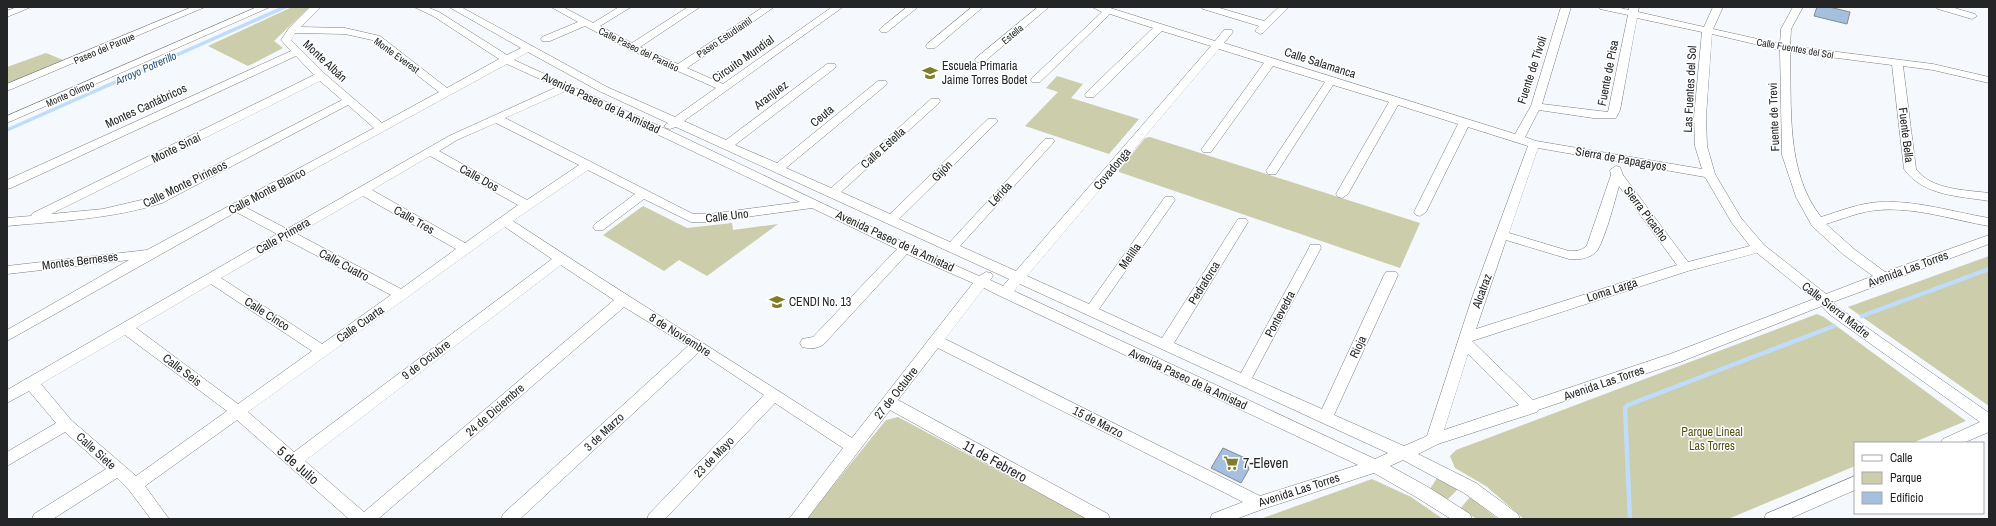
<svg xmlns="http://www.w3.org/2000/svg" width="1996" height="526" viewBox="0 0 1996 526" font-family="'Archivo Narrow',sans-serif">
	<rect width="100%" height="100%" fill="#f5f8fc"/>
	<g fill="#cbcdab">
		<polygon points="292,7 309,7 275,40 274,41 283,48 248,66 208,46"/>
		<polygon points="46,53 63,60 7,84 7,67"/>
		<polygon points="1057,76 1083,84 1071,98 1139,119 1109,154 1025,126 1058,92 1046,88"/>
		<polygon points="1150,137 1420,223 1400,268 1119,172 1119,170 1145,138"/>
		<polygon points="643,206 687,228 732,223 733,230 778,224 707,276 679,260 664,271 603,235"/>
		<polygon points="1989,256 1989,406 1848,307"/>
		<polygon points="1817,314 1824,317 1966,421 1912,443 1855,443 1855,466 1728,519 1524,519 1486,486 1455,468 1450,456 1456,450"/>
		<polygon points="898,417 1088,519 806,519 886,420"/>
		<polygon points="1437,478 1458,489 1447,500 1430,489"/>
		<polygon points="1372,479 1411,497 1443,519 1260,519"/>
		<polygon points="1470,497 1498,519 1477,519 1460,509"/>
	</g>
	<g fill="none" stroke-linecap="round" stroke-linejoin="round">
		<polyline stroke="#bfdcfa" stroke-width="3.5" points="7,130 285,7"/>
		<g stroke="#bfdcfa" stroke-width="4.5">
			<polyline points="1862,316 1989,269"/>
			<polyline points="1630,519 1625,408 1628,405 1834,326"/>
		</g>
	</g>
	<g fill="#a4c0de" stroke="#878a8c">
		<polygon points="1817,7 1829,7 1850,12 1847,24 1814,16"/>
		<polygon points="1223,448 1245,458 1249,469 1241,483 1211,468"/>
	</g>
	<g fill="none" stroke-linecap="round" stroke-linejoin="round">
		<g stroke="#7b7e80" stroke-width="1">
			<g id="minor">
				<polygon points="17,7 31,7 7,17 7,11"/>
				<polygon points="192,7 205,7 7,91 7,84"/>
				<polygon points="257,7 270,7 7,123 7,116"/>
				<path d="M310,7H321L301,27L345,28L380,36L447,88L499,59L433,16L414,7H427L439,12L507,55L521,48L449,7H461L607,87L675,117L716,88L628,49L585,26L550,41H542L541,39L542,37L578,22L551,7H563L593,23L619,7H631L600,26L632,43L688,7H700L640,47L678,64L763,7H774L687,68L723,84L832,7H843L684,121L726,140L827,64H835L836,66L835,68L735,145L777,163L878,81H886L887,83L886,85L786,168L831,188L931,99H939L940,101L939,103L841,192L890,214L988,119H996L998,121L996,123L899,219L950,242L1045,139H1053L1055,141L1053,143L960,246L1016,271L1211,46L1162,31L1094,97H1086L1085,95L1086,93L1153,28L1110,14L1040,82H1032L1031,80L1032,78L1102,12L1092,7H1107L1215,41L1224,30H1232L1233,32L1224,43L1515,134L1531,106L1561,7H1571L1542,104L1608,112L1628,15L1600,9L1598,7H1616L1629,10V7H1639L1638,12L1704,27L1713,7H1723L1713,29L1780,44L1781,29L1793,7H1803L1791,29L1790,46L1933,64L1989,77V83L1933,70L1903,66L1916,169C1931,190 1966,190 1989,193V201C1959,196 1923,196 1904,169L1892,65L1790,52C1792,107 1785,171 1821,217C1840,211 1860,203 1880,202C1916,200 1953,212 1989,218V226C1953,220 1916,207 1879,210C1861,211 1843,219 1826,224L1854,249L1885,272L1989,235V244L1833,302L1839,308L1989,413V432L1963,443H1940L1943,439L1980,422L1829,314L1822,306L1680,362L1538,410L1537,412L1438,444L1418,454L1476,483L1518,514L1520,519H1500L1464,493L1403,460L1390,466L1428,487L1470,514L1472,519H1451L1416,497L1374,473L1263,509L1236,519H1210L1212,514L1243,502L938,348L898,400L1108,514L1110,519H1087L890,410L807,519H789L843,448L775,403L665,519H647L649,514L764,395L699,352L520,519H501L503,514L688,346L624,307L378,519H349L237,420L145,486L169,519H151L129,490L117,478L53,519H32L34,514L106,469L65,432L7,466V452L56,423L29,391L7,403V390L277,234L236,212L7,341V330L129,260L7,274V266L147,250L374,128L348,105L162,203C112,219 60,221 7,226V218L31,216L33,213L314,75L296,56L11,188L7,189V180L291,51L281,40L289,28ZM1637,18L1702,32L1694,117L1695,146L1702,169L1536,141L1525,137L1539,110L1593,118H1616L1620,110ZM295,33L345,34L372,40L439,92L382,123L325,74L291,40ZM1712,34L1780,50L1782,155L1796,197L1812,226L1844,255L1873,276L1826,294L1764,245L1741,218L1715,174L1707,146L1706,117ZM1219,49L1264,63L1201,150L1203,152H1211L1273,66L1325,82L1266,171L1268,174H1276L1333,85L1389,102L1336,194L1338,197L1342,198L1348,194L1398,105L1458,124L1414,212L1416,215L1420,216L1426,212L1468,127L1528,146L1473,295L1427,436L1404,446L1334,415L1398,275L1396,272H1386L1384,275L1322,409L1252,378L1321,248L1320,245H1310L1309,248L1241,373L1174,343L1248,222L1246,219H1238L1162,338L1099,309L1175,200L1173,197H1165L1089,304L1027,276ZM528,52L599,91L668,123L664,126L666,128L670,129L676,127L1009,279L1003,286L990,280L993,276L991,273L986,272L979,276L910,245L666,129L514,60ZM507,64L557,87L449,136L287,229L245,207ZM320,81L342,100L154,197L103,209L51,214ZM566,91L800,202L709,214H693L505,118ZM496,123L579,165L527,200L439,151L457,140ZM1538,148L1705,177L1732,223L1750,246L1688,262L1623,175L1620,167L1616,166L1610,170L1611,175L1587,245C1582,251 1577,251 1569,251L1509,233ZM430,156L518,205L465,243L372,190ZM588,170L635,194L595,224L593,227L595,230H603L644,199L691,222H709L812,208L897,249L813,337L802,339L800,343L802,347C811,349 815,349 823,345L907,254L973,283L852,438C739,365 625,295 513,221ZM1619,186L1677,265L1476,329L1506,240L1569,259C1578,260 1589,259 1596,252C1604,243 1615,200 1619,186ZM363,196L456,249L401,289L297,234ZM505,227L552,259L294,452L248,412ZM287,240L391,295L322,344L221,278ZM1757,253L1814,299L1670,354L1533,400L1472,341L1688,271ZM561,265L614,300L364,512L305,461ZM211,284L312,351L238,404L136,328ZM1020,284L1388,453L1375,459L1014,291ZM984,288L1000,296L1358,465L1260,496L945,339ZM125,335L227,411L136,476L71,420L41,384ZM1468,354L1519,405L1444,430Z"/>
				<polygon points="907,7 918,7 887,32 881,32 879,30 881,28"/>
				<polygon points="972,7 983,7 935,48 927,48 926,46 927,44"/>
				<polygon points="1038,7 1049,7 984,62 976,62 975,60 976,58"/>
				<polygon points="1201,7 1216,7 1264,21 1279,7 1289,7 1263,33 1260,34 1255,31 1259,26 1203,9"/>
				<polygon points="1936,7 1951,7 1975,14 1977,16 1972,19 1938,9"/>
				<polygon points="1855,476 1855,490 1789,519 1764,519 1766,514"/>
			</g>
		</g>
		<use href="#minor" fill="#fff" fill-rule="evenodd"/>
	</g>
	<defs>
		<g id="school-bare" transform="scale(1.2)"><path d="M0-5L7-2L0 1L-7-2ZM-4 1L0 2.5L4 1V4Q0 6-4 4Z" fill="#7d7e27" stroke="#fff" stroke-width="2.5" paint-order="stroke"/></g>
		<g id="supermarket-bare" transform="scale(1.2)"><path d="M-6-5.5h2.5l.6 2H6L4.5 2H-2.5L-4.4-4H-6ZM-1.5 3.2a1.3 1.3 0 1 0 .1 0ZM3 3.2a1.3 1.3 0 1 0 .1 0Z" fill="#7d7e27" stroke="#fff" stroke-width="2.5" paint-order="stroke"/></g>
	</defs>
	<g fill-rule="evenodd">
		<use href="#school-bare" x="930" y="73"/>
		<use href="#school-bare" x="777" y="302"/>
		<use href="#supermarket-bare" x="1231" y="463"/>
	</g>
	<g text-anchor="middle" stroke-width="3" stroke-linejoin="round" paint-order="stroke">
		<g font-size="10" fill="#232526" stroke="#fff">
			<text transform="translate(1012 34) rotate(-40)" y="4">Estella</text>
			<text transform="translate(724 37) rotate(-34)" y="4">Paseo Estudiantil</text>
			<text transform="translate(104 48) rotate(-23)" y="4">Paseo del Parque</text>
			<text transform="translate(1795 48) rotate(10)" y="4">Calle Fuentes del Sol</text>
			<text transform="translate(639 49) rotate(26)" y="4">Calle Paseo del Paraíso</text>
			<text transform="translate(397 55) rotate(36)" y="4">Monte Everest</text>
			<text transform="translate(70 93) rotate(-24)" y="4">Monte Olimpo</text>
		</g>
		<g font-size="11" font-style="italic" fill="#275179" stroke="#fff">
			<text transform="translate(146 68) rotate(-24)" y="4">Arroyo Potrerillo</text>
		</g>
		<g font-size="12" fill="#232526" stroke="#fff">
			<text transform="translate(743 59) rotate(-35)" y="4">Circuito Mundial</text>
			<text transform="translate(325 61) rotate(43)" y="4">Monte Albán</text>
			<text transform="translate(1320 63) rotate(18)" y="4">Calle Salamanca</text>
			<text transform="translate(1532 70) rotate(-72)" y="4">Fuente de Tívoli</text>
			<text transform="translate(1608 73) rotate(-79)" y="4">Fuente de Pisa</text>
			<text transform="translate(1690 89) rotate(-87)" y="4">Las Fuentes del Sol</text>
			<text transform="translate(771 95) rotate(-37)" y="4">Aranjuez</text>
			<text transform="translate(601 103) rotate(25)" y="4">Avenida Paseo de la Amistad</text>
			<text transform="translate(146 106) rotate(-25)" y="4">Montes Cantábricos</text>
			<text transform="translate(822 116) rotate(-40)" y="4">Ceuta</text>
			<text transform="translate(1774 117) rotate(-92)" y="4">Fuente de Trevi</text>
			<text transform="translate(1906 135) rotate(83)" y="4">Fuente Bella</text>
			<text transform="translate(176 148) rotate(-26)" y="4">Monte Sinaí</text>
			<text transform="translate(883 148) rotate(-42)" y="4">Calle Estella</text>
			<text transform="translate(1621 159) rotate(10)" y="4">Sierra de Papagayos</text>
			<text transform="translate(1112 169) rotate(-50)" y="4">Covadonga</text>
			<text transform="translate(942 171) rotate(-45)" y="4">Gijón</text>
			<text transform="translate(479 178) rotate(29)" y="4">Calle Dos</text>
			<text transform="translate(185 184) rotate(-26)" y="4">Calle Monte Pirineos</text>
			<text transform="translate(267 191) rotate(-28)" y="4">Calle Monte Blanco</text>
			<text transform="translate(1000 194) rotate(-47)" y="4">Lérida</text>
			<text transform="translate(1646 214) rotate(53)" y="4">Sierra Picacho</text>
			<text transform="translate(727 216) rotate(-7)" y="4">Calle Uno</text>
			<text transform="translate(414 220) rotate(30)" y="4">Calle Tres</text>
			<text transform="translate(283 236) rotate(-30)" y="4">Calle Primera</text>
			<text transform="translate(895 241) rotate(25)" y="4">Avenida Paseo de la Amistad</text>
			<text transform="translate(1130 256) rotate(-55)" y="4">Melilla</text>
			<text transform="translate(80 261) rotate(-7)" y="4">Montes Berneses</text>
			<text transform="translate(344 265) rotate(28)" y="4">Calle Cuatro</text>
			<text transform="translate(1908 269) rotate(-20)" y="4">Avenida Las Torres</text>
			<text transform="translate(1204 283) rotate(-58)" y="4">Pedraforca</text>
			<text transform="translate(1612 290) rotate(-18)" y="4">Loma Larga</text>
			<text transform="translate(1482 291) rotate(-70)" y="4">Alcatraz</text>
			<text transform="translate(1836 310) rotate(38)" y="4">Calle Sierra Madre</text>
			<text transform="translate(267 314) rotate(33)" y="4">Calle Cinco</text>
			<text transform="translate(1280 314) rotate(-62)" y="4">Pontevedra</text>
			<text transform="translate(360 324) rotate(-35)" y="4">Calle Cuarta</text>
			<text transform="translate(680 335) rotate(32)" y="4">8 de Noviembre</text>
			<text transform="translate(1358 347) rotate(-65)" y="4">Rioja</text>
			<text transform="translate(426 360) rotate(-37)" y="4">9 de Octubre</text>
			<text transform="translate(182 370) rotate(37)" y="4">Calle Seis</text>
			<text transform="translate(1188 379) rotate(25)" y="4">Avenida Paseo de la Amistad</text>
			<text transform="translate(1604 383) rotate(-19)" y="4">Avenida Las Torres</text>
			<text transform="translate(896 393) rotate(-52)" y="4">27 de Octubre</text>
			<text transform="translate(495 410) rotate(-41)" y="4">24 de Diciembre</text>
			<text transform="translate(1098 422) rotate(27)" y="4">15 de Marzo</text>
			<text transform="translate(604 432) rotate(-43)" y="4">3 de Marzo</text>
			<text transform="translate(96 451) rotate(42)" y="4">Calle Siete</text>
			<text transform="translate(714 457) rotate(-46)" y="4">23 de Mayo</text>
			<text transform="translate(1299 490) rotate(-18)" y="4">Avenida Las Torres</text>
		</g>
		<g font-size="12" fill="#232526" stroke="#fff" text-anchor="start">
			<text x="942" y="70">Escuela Primaria<tspan x="942" dy="14">Jaime Torres Bodet</tspan></text>
			<text x="789" y="306">CENDI No. 13</text>
		</g>
		<g font-size="12" fill="#535416" stroke="#fff">
			<text x="1712" y="436">Parque Lineal<tspan x="1712" dy="14">Las Torres</tspan></text>
		</g>
		<g font-size="14" fill="#232526" stroke="#fff">
			<text transform="translate(995 461) rotate(29)" y="5">11 de Febrero</text>
			<text transform="translate(298 465) rotate(41)" y="5">5 de Julio</text>
		</g>
		<g font-size="14" fill="#232526" stroke="#fff" text-anchor="start">
			<text x="1243" y="468">7-Eleven</text>
		</g>
	</g>
	<rect width="1996" height="526" fill="none" stroke="#232526" stroke-width="16"/>
	<rect x="1854" y="442" width="130" height="72" fill="#ffffff" stroke="#a7a8a8"/>
	<rect x="1862" y="455" width="20" height="6" fill="#ffffff" stroke="#a7a8a8"/>
	<text x="1890" y="462" font-size="12" fill="#232526">Calle</text>
	<rect x="1862" y="472" width="20" height="12" fill="#cbcdab" stroke="#a7a8a8"/>
	<text x="1890" y="482" font-size="12" fill="#232526">Parque</text>
	<rect x="1862" y="492" width="20" height="12" fill="#a4c0de" stroke="#a7a8a8"/>
	<text x="1890" y="502" font-size="12" fill="#232526">Edificio</text>
</svg>
